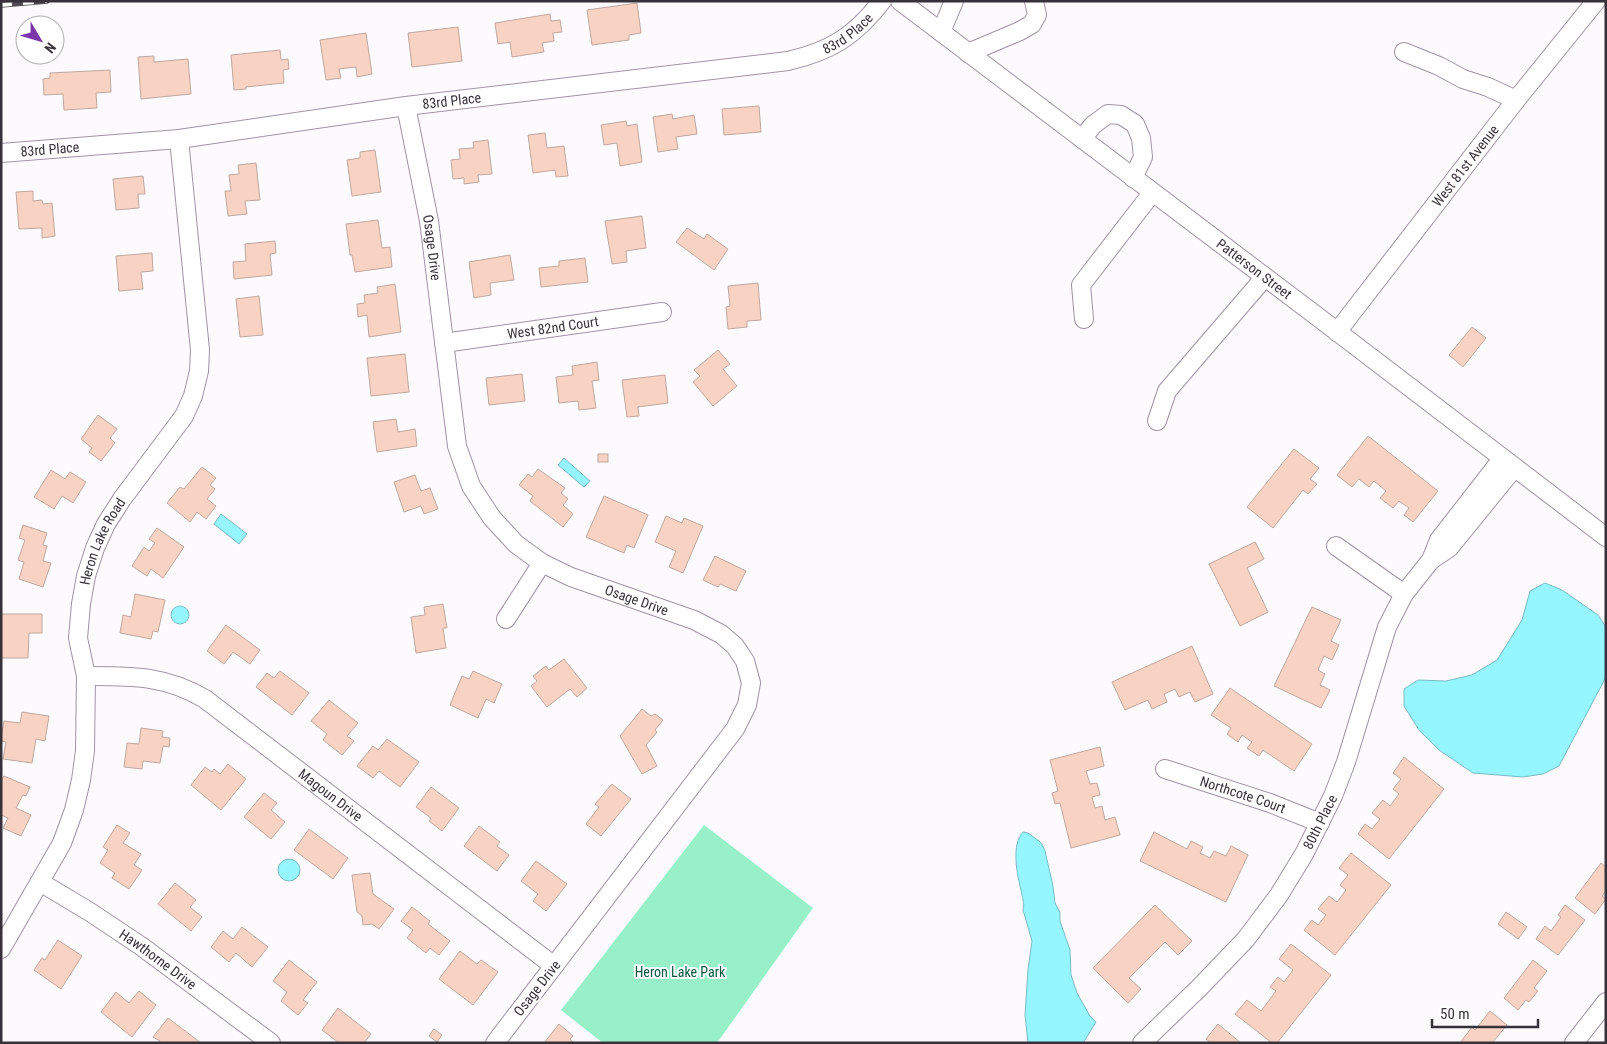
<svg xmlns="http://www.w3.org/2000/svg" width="1607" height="1044" viewBox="0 0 1607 1044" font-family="'Roboto Condensed',sans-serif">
	<rect width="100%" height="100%" fill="#fdfafe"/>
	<polygon fill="#97f0c8" points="704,825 813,908 717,1043 603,1043 561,1010"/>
	<g fill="#96f6ff" stroke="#7abbc4">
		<polygon points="564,458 590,481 584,487 558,465"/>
		<polygon points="221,514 247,534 239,544 214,524"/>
		<polygon points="1545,583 1562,590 1598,615 1606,627 1606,677 1559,766 1543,774 1523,777 1473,773 1439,750 1419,730 1404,706 1404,689 1418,680 1446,681 1472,675 1497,660 1522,620 1530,591"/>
		<circle cx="180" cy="615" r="9"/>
		<path d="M1023,832L1028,833L1039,841L1042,844L1045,851L1053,886L1055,903L1060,912V921L1070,950L1071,975L1077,993L1090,1016L1096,1022L1083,1043H1028L1025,1015L1028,970L1032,941L1023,910C1025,903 1022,897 1021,890C1017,875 1011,844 1023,832Z"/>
		<circle cx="289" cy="870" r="11"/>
	</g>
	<g fill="#f8d3c4" stroke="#c0a89f">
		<polygon points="637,3 641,33 629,35 629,40 592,45 587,10"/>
		<polygon points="550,14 551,21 560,20 562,32 553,33 554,41 542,43 544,52 512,57 510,42 498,44 495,23"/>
		<polygon points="458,27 462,61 412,67 408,33"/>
		<polygon points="366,33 372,74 357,77 356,67 339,69 341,78 326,80 320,40"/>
		<polygon points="280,50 281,60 288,59 289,69 283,70 284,83 246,87 246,89 234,90 231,55"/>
		<polygon points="154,56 154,62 188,59 191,94 141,99 138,57"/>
		<polygon points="110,70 111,92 96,93 97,108 64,110 63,94 44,95 43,79 50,78 50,73"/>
		<polygon points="759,106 761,132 724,135 722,109"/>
		<polygon points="672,114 673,119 694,115 697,134 676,137 678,149 658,152 653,117"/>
		<polygon points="626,121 627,126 637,124 642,162 620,166 617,143 604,145 601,125"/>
		<polygon points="545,133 547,148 564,146 568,176 556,177 555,170 533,173 528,135"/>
		<polygon points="488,140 492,174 478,175 479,182 464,184 464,178 453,179 451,160 460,159 459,149 474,148 473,142"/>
		<polygon points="375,150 381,192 352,196 347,160 360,158 360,152"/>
		<polygon points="256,163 260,200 245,201 247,214 228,216 225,191 231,191 229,175 239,174 238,165"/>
		<polygon points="143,176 145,194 138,194 139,208 116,210 113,179"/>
		<polygon points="33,191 33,201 42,200 43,204 52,203 55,236 42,238 42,228 19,229 16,192"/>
		<polygon points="642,216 646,248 626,251 627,262 612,264 605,221"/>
		<polygon points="378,220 382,248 390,247 392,267 355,272 352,255 350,255 346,224"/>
		<polygon points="687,228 704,239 707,234 728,249 714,270 676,242"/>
		<polygon points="275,241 276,253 270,254 272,275 234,279 233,262 246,261 245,244"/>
		<polygon points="152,253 153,271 141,272 143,289 119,291 116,256"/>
		<polygon points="510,255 514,280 490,283 491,295 474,298 469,262"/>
		<polygon points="585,258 588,282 541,287 539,268 559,266 559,261"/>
		<polygon points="758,283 761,320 747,321 747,327 728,329 726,307 730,306 728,286"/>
		<polygon points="395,284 401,332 369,337 367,315 358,317 357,304 365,303 364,295 378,293 377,287"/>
		<polygon points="259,296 263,335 240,337 236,299"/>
		<polygon points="1472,327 1486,338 1463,367 1449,355"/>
		<polygon points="718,350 730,364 723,369 737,386 713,406 693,382 700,376 694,370"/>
		<polygon points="405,354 409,392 371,396 367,358"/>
		<polygon points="597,362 599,380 592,381 596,408 579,410 578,401 559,403 556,377 573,375 572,366"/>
		<polygon points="522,374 525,401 489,405 486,378"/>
		<polygon points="665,375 668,403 638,407 639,416 627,417 622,380"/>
		<polygon points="98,415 117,429 110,438 115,443 101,461 89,452 92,448 81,439"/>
		<polygon points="396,419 398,432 415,429 417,446 377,452 373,422"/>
		<polygon points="1368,436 1438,491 1413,522 1404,515 1409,508 1399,501 1393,508 1380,498 1386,491 1374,481 1369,487 1359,479 1352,487 1337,475"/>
		<polygon points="1294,449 1319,468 1310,479 1317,484 1308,494 1303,490 1273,528 1247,507"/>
		<rect x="598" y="454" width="10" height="8"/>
		<polygon points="202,467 216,478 210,485 215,489 207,499 216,506 206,519 197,512 190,522 167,503 180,487 184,489"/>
		<polygon points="538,469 565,488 561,493 568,499 563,505 573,514 563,527 530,501 533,496 519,485 528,474 532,477"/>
		<polygon points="51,470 65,479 70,472 86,482 73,503 62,496 54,509 34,497"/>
		<polygon points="415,475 421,491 430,488 438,509 424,514 421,506 404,512 394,482"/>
		<polygon points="604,496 648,515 634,548 627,545 624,553 586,537"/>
		<polygon points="666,516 682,523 684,518 703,526 683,573 669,567 676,551 655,542"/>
		<polygon points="23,525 47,533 43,545 47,546 43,561 51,563 43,587 19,579 24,562 18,560 25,540 19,538"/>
		<polygon points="157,528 184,547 163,578 151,569 147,576 132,566 144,547 149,551 155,543 149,539"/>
		<polygon points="1255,542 1264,559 1247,568 1268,612 1240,626 1209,564"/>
		<polygon points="715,556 746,571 736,591 720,584 718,587 703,580"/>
		<polygon points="135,594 165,600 158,632 153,631 151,639 120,633 123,615 131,617"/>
		<polygon points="443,604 447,628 443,628 446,648 416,653 411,617 425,615 424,607"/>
		<polygon points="1312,607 1341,620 1331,641 1339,645 1332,660 1324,656 1318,670 1325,674 1320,685 1330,690 1321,708 1274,686"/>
		<polygon points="1,614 42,614 42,633 29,633 28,658 1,658"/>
		<polygon points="226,625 260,650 250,664 233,652 224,664 207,651"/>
		<polygon points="1192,646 1213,694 1195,702 1190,692 1179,697 1175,689 1164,694 1167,702 1152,709 1148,700 1125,710 1112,682"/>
		<polygon points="564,659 587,688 577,697 570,689 547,707 531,686 537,681 533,676 546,666 549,670"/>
		<polygon points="280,671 309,693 292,715 256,687 267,673 274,678"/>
		<polygon points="473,671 502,684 494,703 486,699 478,718 450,705 462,676 469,679"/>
		<polygon points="1230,688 1312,744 1294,771 1263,750 1259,756 1247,748 1252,742 1242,735 1238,742 1227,734 1231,728 1211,715"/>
		<polygon points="329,700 358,723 347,736 354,741 342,755 323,740 327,734 311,721"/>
		<polygon points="642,709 651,716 655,714 663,720 655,730 657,732 646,745 657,766 642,774 620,736"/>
		<polygon points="22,712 49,716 45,741 36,739 32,763 3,759 6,742 1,741 1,738 4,721 20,723"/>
		<polygon points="141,728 163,731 162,737 170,738 169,747 163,746 160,763 143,761 142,769 124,767 127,743 139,744"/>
		<polygon points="387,739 419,762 400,787 379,771 373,778 357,766 373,746 378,750"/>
		<polygon points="1100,747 1104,766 1086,771 1090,784 1097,783 1100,795 1092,797 1095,808 1102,806 1105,820 1115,817 1120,835 1071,848 1060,803 1055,804 1052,793 1058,791 1050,760"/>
		<polygon points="1404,757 1444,789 1389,859 1358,834 1365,824 1372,829 1380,819 1372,813 1383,800 1390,806 1399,794 1393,789 1401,779 1393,773"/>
		<polygon points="228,764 246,779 221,810 191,785 205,767 212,772 214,769 220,774"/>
		<polygon points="4,776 30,787 26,796 23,795 16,808 31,815 21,836 3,828 8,818 1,815 1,781"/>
		<polygon points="612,784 631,799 601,836 586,824 599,807 595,804"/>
		<polygon points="431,787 459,808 442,831 429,821 431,818 416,807"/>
		<polygon points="264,793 277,803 271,810 285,822 271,839 244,817"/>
		<polygon points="117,825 130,833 123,843 141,854 134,865 142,870 129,889 112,878 115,873 100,863 108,850 103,847"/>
		<polygon points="479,826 500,842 497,846 509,855 497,871 464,846"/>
		<polygon points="309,829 348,858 333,879 294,850"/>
		<polygon points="1154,832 1187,849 1191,841 1203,847 1200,853 1210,858 1214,851 1226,856 1231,846 1248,855 1226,902 1140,861"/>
		<polygon points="1351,853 1391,885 1335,955 1304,930 1312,920 1318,925 1326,915 1318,909 1329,896 1337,902 1346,890 1340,885 1348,875 1339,868"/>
		<polygon points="536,861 567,884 546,911 533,901 538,894 521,881"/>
		<polygon points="1601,863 1606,867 1606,891 1602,896 1606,899 1595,914 1575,898"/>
		<polygon points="370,873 373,894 394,909 379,929 372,924 363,925 362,916 357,912 352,875"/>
		<polygon points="175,883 196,900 190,907 202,917 191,931 158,904"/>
		<polygon points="1155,905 1192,941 1178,955 1165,942 1129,978 1141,989 1128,1003 1093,968"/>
		<polygon points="1565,905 1585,920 1558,955 1536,939 1545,926 1551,931 1561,917 1558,915"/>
		<polygon points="412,907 430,921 428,924 450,941 439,955 430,948 426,953 407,938 413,930 401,921"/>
		<polygon points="1506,912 1527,927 1518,939 1498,924"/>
		<polygon points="242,927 268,947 252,967 236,953 229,962 211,947 223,931 233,939"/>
		<polygon points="58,940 82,956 61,989 34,970 42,958 45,960"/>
		<polygon points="1291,944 1331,975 1277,1043 1272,1043 1235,1014 1247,1000 1261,1011 1276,991 1270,987 1278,977 1284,982 1293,970 1279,959"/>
		<polygon points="460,951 477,964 481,960 498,972 473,1005 439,979"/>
		<polygon points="289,960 317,982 303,1000 308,1003 298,1015 281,1001 287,992 273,981"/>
		<polygon points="1533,960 1547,971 1534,988 1538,991 1529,1002 1526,1000 1518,1010 1504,998"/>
		<polygon points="139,991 156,1005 132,1037 101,1012 116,992 129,1003"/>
		<polygon points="338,1008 371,1034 364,1043 339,1043 322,1030"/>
		<polygon points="1490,1011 1507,1025 1492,1043 1460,1043 1472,1027 1475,1030"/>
		<polygon points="168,1018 201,1043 159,1043 160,1041 153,1037"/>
		<polygon points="559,1024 573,1036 570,1039 574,1043 544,1043"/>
		<polygon points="1218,1024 1241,1043 1211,1043 1206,1039"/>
		<polygon points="434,1029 442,1035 437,1042 429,1036"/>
	</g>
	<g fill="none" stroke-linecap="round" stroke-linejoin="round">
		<g stroke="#a093a5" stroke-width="20">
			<g id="minor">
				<path id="s1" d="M900,1L1318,317L1606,537"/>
				<polyline points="941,32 954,1"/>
				<polyline points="1404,52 1439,66 1463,79 1488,87 1516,100"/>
				<polyline points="968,53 1020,31 1032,24 1037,15 1034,1"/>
				<path id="s2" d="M406,106L429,221L457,446L471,486L492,518L516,544L542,563L571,577L694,620L721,634L735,646L745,661L751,683L747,705L735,729L495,1043"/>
				<polyline points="1082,139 1093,125 1108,114 1121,115 1135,124 1141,138 1143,157 1133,178"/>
				<path id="s3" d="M1,153L179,139L406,106L788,61C831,51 855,36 882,1"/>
				<polyline points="1084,319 1081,285 1152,193"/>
				<path id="s4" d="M1337,332L1516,100L1596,1"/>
				<path id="s5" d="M444,343L662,312"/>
				<polyline points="1157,421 1167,391 1265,277"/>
				<polyline points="1336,546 1404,594"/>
				<polyline points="1431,560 1449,548 1514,468"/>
				<polyline points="506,619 542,563"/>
				<path id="s6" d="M86,676C130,676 165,675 205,699L554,966"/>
				<path id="s7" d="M1165,769L1270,803L1320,823"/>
				<path id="s8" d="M40,882L90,912L141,946L271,1043"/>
				<path id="s9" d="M1,949L62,843L74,810L81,780L85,751L86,676L78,638L81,604L86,576L95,548L106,524L122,499L184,416L193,396L199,371L200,350L179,139"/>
				<path id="s10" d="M1142,1043L1199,988L1246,939L1279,895L1304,854L1333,796L1346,762L1387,627L1404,594L1431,560L1439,540L1502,459"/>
				<polyline points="1574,1043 1606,1002"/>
			</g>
		</g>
		<use href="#minor" stroke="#fff" stroke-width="18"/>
		<g stroke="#514b53" stroke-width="5.5">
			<polyline id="rail" points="1,5 47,1"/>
		</g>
		<use href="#rail" stroke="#fff" stroke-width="4" stroke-dasharray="11" stroke-linecap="butt"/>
	</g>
	<g text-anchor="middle" stroke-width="4" stroke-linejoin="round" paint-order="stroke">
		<g font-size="14" fill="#373139" stroke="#fff">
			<text dy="5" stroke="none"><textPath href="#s3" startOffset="859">83rd Place</textPath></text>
			<text dy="5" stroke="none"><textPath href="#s3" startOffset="454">83rd Place</textPath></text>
			<text dy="5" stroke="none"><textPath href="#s3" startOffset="49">83rd Place</textPath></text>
			<text dy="5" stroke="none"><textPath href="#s4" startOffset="210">West 81st Avenue</textPath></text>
			<text dy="5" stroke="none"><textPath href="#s2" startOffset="144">Osage Drive</textPath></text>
			<text dy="5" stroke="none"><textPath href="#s1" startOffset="444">Patterson Street</textPath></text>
			<text dy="5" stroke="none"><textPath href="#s5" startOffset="110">West 82nd Court</textPath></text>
			<text dy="5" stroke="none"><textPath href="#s9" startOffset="432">Heron Lake Road</textPath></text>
			<text dy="5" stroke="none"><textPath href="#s2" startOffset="594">Osage Drive</textPath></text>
			<text dy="5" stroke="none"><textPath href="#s6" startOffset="281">Magoun Drive</textPath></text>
			<text dy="5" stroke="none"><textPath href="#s7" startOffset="82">Northcote Court</textPath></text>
			<text dy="5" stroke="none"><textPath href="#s10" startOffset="286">80th Place</textPath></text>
			<text dy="5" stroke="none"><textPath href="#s8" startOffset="141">Hawthorne Drive</textPath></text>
			<text transform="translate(537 988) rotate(-52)" y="5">Osage Drive</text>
		</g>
		<g font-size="14" fill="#00583c" stroke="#fff">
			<text x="680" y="977">Heron Lake Park</text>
		</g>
	</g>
	<rect width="1607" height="1044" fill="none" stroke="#373139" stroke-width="5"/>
	<g transform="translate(40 40) rotate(128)"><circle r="24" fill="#ffffff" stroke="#afadb0"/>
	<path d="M0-4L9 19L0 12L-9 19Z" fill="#7b36a9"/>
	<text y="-8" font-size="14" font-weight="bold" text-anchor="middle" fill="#373139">N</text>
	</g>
	<path d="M1432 1019v8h106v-8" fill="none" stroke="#373139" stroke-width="2.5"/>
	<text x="1440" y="1019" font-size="15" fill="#373139" stroke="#ffffff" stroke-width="4" paint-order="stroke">50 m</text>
</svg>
